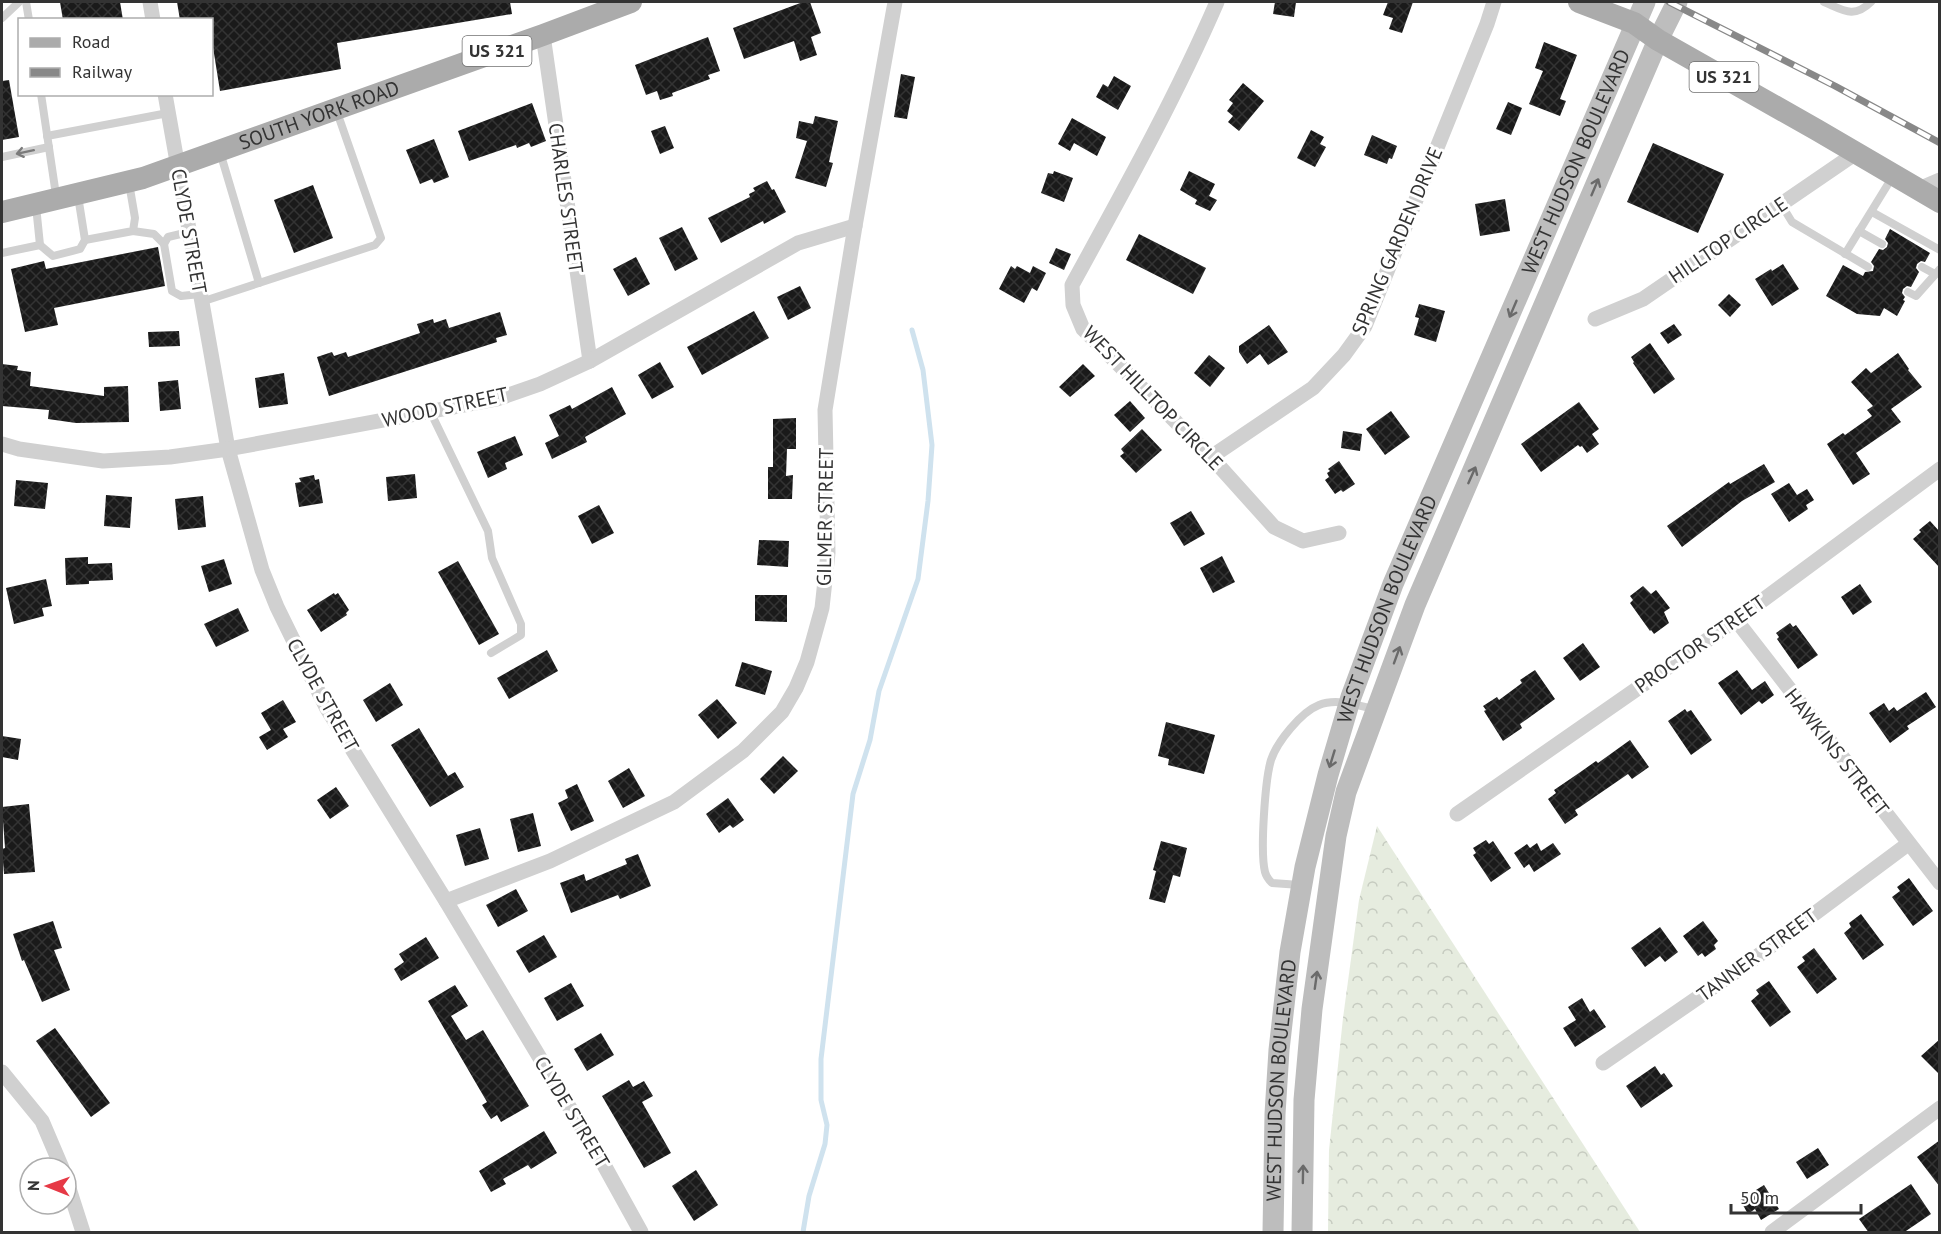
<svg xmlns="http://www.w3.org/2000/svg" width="1941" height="1234" viewBox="0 0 1941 1234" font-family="'PT Sans',sans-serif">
	<defs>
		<pattern id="forest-crowns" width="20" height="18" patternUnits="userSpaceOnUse" patternTransform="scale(1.5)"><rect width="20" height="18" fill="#e6ecdf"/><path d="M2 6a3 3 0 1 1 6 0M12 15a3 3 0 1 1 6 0" fill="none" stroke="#c6cbc0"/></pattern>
		<pattern id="building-cross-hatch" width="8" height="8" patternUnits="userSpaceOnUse" patternTransform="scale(1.5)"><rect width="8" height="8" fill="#1a1a1a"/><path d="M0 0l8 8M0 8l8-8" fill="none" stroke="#333"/></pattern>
	</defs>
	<rect width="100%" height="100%" fill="#fff"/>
	<polygon fill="url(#forest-crowns)" points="1377,826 1640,1232 1328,1232 1329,1150 1343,1018 1359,900"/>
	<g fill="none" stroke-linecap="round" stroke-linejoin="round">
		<polyline stroke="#cfe2ee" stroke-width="5" points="803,1232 809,1196 825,1144 827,1125 821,1100 821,1059 853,794 870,740 879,691 918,579 928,501 932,445 923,370 912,330"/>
	</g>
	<g fill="url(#building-cross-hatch)">
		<polygon points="60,2 120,2 123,20 63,20"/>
		<polygon points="177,2 510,2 512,14 337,43 341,69 220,91 212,41 212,20 180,20"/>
		<polygon points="803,2 810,2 821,33 811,37 817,55 800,61 794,41 744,59 733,28"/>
		<polygon points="1275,2 1296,2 1294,17 1273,14"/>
		<polygon points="1388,2 1413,2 1402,33 1389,29 1393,18 1383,15"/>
		<polygon points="708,37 720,71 708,75 710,79 672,93 673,96 660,100 657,91 646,95 635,65"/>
		<polygon points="1544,42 1577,55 1560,99 1566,101 1560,116 1529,104 1543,71 1535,68"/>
		<polygon points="901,74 915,77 907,119 894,117"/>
		<polygon points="1114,76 1131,86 1118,110 1096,97 1103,84 1108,87"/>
		<polygon points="9,80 19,137 2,140 2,81"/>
		<polygon points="1243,83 1264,101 1239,131 1228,122 1233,116 1227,111 1233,103 1229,100"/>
		<polygon points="1508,102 1522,108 1511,135 1496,129"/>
		<polygon points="532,103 546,141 531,147 529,143 517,148 516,145 469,161 458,131"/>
		<polygon points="815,116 838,121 829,162 833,163 826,187 795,178 807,141 796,138 799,121 813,124"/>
		<polygon points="1072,118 1106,137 1097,156 1074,143 1070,151 1058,144"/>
		<polygon points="665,126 674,148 660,154 651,131"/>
		<polygon points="1311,130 1324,137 1320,144 1326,147 1315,167 1297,158"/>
		<polygon points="1372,135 1397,146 1392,159 1389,158 1387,164 1364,155"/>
		<polygon points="434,139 449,177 434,183 432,179 420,184 406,150"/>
		<polygon points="1653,143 1724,174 1698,233 1627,202"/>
		<polygon points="1054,171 1073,178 1064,202 1041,193 1048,173 1053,174"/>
		<polygon points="1189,171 1215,184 1209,196 1217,200 1210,211 1195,204 1197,200 1180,190"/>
		<polygon points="767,181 772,190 774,189 786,212 764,224 763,221 721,243 708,218 750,197 749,194 755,191 753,188"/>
		<polygon points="313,185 333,238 294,253 274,200"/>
		<polygon points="1505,199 1510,231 1480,236 1475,204"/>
		<polygon points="682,227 698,259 675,271 659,238"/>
		<polygon points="1890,229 1930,253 1925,262 1921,261 1917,264 1916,268 1919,272 1911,287 1907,286 1903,289 1902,293 1905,297 1903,300 1905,301 1897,316 1884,308 1880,316 1857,314 1826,296 1843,265 1863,276 1865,272 1873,271 1874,266 1871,262 1879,249 1883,250 1887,247 1888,243 1885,239"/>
		<polygon points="1139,234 1206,268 1193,294 1126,260"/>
		<polygon points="158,247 165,286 54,308 58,325 25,332 11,269 44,261 46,269"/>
		<polygon points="1056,248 1071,254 1064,270 1049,263"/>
		<polygon points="636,257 650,284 628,296 613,269"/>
		<polygon points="1783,264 1799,289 1772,306 1755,279 1771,269 1772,271"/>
		<polygon points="1011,266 1015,269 1017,266 1030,273 1033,266 1046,273 1037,291 1032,288 1024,303 999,289"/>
		<polygon points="800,286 811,308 788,320 777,297"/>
		<polygon points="1729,294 1741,305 1730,317 1718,305"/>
		<polygon points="1419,304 1445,311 1436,342 1414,335 1419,318 1415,317"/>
		<polygon points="754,311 769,338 702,375 687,347"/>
		<polygon points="500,312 507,335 496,338 497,342 329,396 317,357 332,352 334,356 346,352 348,357 420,333 417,324 433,319 434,323 446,319 449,328"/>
		<polygon points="1674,324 1682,335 1668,344 1660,333"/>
		<polygon points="1269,325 1288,352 1268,365 1260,354 1247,364 1239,352 1239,346"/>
		<polygon points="179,331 180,346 149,347 148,332"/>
		<polygon points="1650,343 1675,379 1654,394 1633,363 1634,362 1631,357"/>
		<polygon points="1898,353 1909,369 1908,370 1922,387 1891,409 1901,422 1856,453 1870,474 1853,485 1827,444 1843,433 1845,435 1872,416 1867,410 1873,406 1851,382 1866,368 1871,373"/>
		<polygon points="1209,355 1225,368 1210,387 1194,373"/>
		<polygon points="660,362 674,387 652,399 638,375"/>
		<polygon points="2,364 18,366 17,370 31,372 30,386 104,396 104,387 128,386 129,422 76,423 48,419 49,410 2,406"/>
		<polygon points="1083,364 1095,376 1070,397 1059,387"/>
		<polygon points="284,373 288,404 259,408 255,378"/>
		<polygon points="178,380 181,409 160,411 158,382"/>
		<polygon points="612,387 626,414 585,437 587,442 552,459 545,443 559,436 549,415 570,405 572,409"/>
		<polygon points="1130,401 1145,418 1130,432 1114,415"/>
		<polygon points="1579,402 1599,429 1592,434 1599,444 1587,453 1582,446 1580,447 1578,445 1541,472 1521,444"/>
		<polygon points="1391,411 1410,437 1385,455 1366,429"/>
		<polygon points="796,418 796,449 787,449 786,476 793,475 792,499 768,499 768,467 773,467 773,419"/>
		<polygon points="1142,429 1162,450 1136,473 1120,456 1124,453 1121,449"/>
		<polygon points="1343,431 1362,434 1360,451 1341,448"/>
		<polygon points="515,436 523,455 505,463 507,469 488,478 477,452"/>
		<polygon points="1339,461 1355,484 1343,492 1341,490 1335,494 1325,480 1329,477 1327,473 1330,471 1328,469"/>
		<polygon points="1764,464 1775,482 1742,501 1682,547 1667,526 1729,482 1730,484"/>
		<polygon points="415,474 417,498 388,501 386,477"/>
		<polygon points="314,475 315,480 319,479 323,503 299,507 295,483 301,482 299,478"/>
		<polygon points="16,480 48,483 45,509 14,506"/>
		<polygon points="1789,483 1797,495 1807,489 1814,500 1806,505 1808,509 1789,522 1771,494"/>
		<polygon points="106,495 132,497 130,528 104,526"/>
		<polygon points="203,496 206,527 178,530 175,499"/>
		<polygon points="599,505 614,533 592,544 578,516"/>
		<polygon points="1191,511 1205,534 1184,546 1170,523"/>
		<polygon points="1930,521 1940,532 1940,568 1913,539 1921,532 1919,530"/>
		<polygon points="759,540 789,541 788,567 757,565"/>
		<polygon points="1222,556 1235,582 1213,593 1200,568"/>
		<polygon points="88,557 88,564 112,563 113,580 89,581 89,584 66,585 65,558"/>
		<polygon points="224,559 232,584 209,592 201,566"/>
		<polygon points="458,561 499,634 479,645 438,572"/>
		<polygon points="46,579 52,606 42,608 44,616 14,624 6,588"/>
		<polygon points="1860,584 1872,602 1853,615 1841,597"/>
		<polygon points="1643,586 1651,594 1656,590 1670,608 1664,612 1669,623 1654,634 1651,630 1650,631 1630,603 1633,600 1630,596"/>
		<polygon points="334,593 335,595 338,593 349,610 346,613 347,615 321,632 307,610"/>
		<polygon points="755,595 787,595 787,622 755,621"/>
		<polygon points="238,608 249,631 216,647 204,624"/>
		<polygon points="1790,623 1793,627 1796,625 1818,655 1798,669 1777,639 1779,637 1776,633"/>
		<polygon points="1583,643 1600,667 1580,681 1563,658"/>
		<polygon points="547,650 558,671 509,699 497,678"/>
		<polygon points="742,662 772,671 765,695 735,686"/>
		<polygon points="1535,670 1555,699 1520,724 1522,728 1503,741 1484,711 1486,710 1483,706 1497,697 1499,700 1522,683 1520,680"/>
		<polygon points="1737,670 1752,690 1765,681 1774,695 1762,704 1758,700 1759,701 1741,715 1718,683"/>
		<polygon points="390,683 403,705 376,722 363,700"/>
		<polygon points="1926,692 1936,707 1907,726 1909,729 1890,743 1869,713 1884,703 1889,711 1894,707 1897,711"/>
		<polygon points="717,699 737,723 718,739 698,715"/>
		<polygon points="283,700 296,722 283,729 288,737 267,750 259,737 271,730 261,713"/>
		<polygon points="1685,709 1687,712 1691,710 1712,740 1691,755 1668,721"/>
		<polygon points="1166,722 1215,735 1204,774 1168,765 1169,759 1158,756"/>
		<polygon points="419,728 448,776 455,772 464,787 430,807 391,745"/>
		<polygon points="2,736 21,739 18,760 2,757"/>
		<polygon points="1630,740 1649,767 1632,779 1628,774 1580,807 1575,810 1578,815 1565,824 1548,799 1556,793 1554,790 1579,773 1596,761 1598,763"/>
		<polygon points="783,756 798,771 774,794 760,779"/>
		<polygon points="629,768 645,796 623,808 608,781"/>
		<polygon points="577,784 594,821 571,831 558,803 568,798 565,790"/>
		<polygon points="336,787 349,806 330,819 317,800"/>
		<polygon points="728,798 744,820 733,828 730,825 719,833 706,814"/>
		<polygon points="29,804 35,872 4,874 2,849 5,848 2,807"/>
		<polygon points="533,813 541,846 518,852 510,819"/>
		<polygon points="480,828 489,859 465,866 456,835"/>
		<polygon points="1486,840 1489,844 1493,841 1511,868 1491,882 1473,855 1476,853 1473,848"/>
		<polygon points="1161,841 1187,848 1180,877 1173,875 1165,903 1149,899 1156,871 1153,870"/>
		<polygon points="1537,843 1541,851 1553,843 1561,854 1534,872 1529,864 1524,868 1514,853 1527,844 1530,848"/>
		<polygon points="638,854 651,886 620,899 618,895 571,913 560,883 584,874 586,881 627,864 625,859"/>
		<polygon points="1909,878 1933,911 1913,926 1892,897 1900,891 1897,887"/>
		<polygon points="516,889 528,911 498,927 486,905"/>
		<polygon points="1861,914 1884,945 1863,960 1844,933 1851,927 1849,923"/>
		<polygon points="53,921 62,948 54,950 70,990 42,1002 24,960 22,961 13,934"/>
		<polygon points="1703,921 1718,941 1714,945 1716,949 1705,957 1702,953 1698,956 1683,936"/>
		<polygon points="1660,927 1678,952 1665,962 1660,956 1645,967 1631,948"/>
		<polygon points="544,935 557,957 529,973 516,951"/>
		<polygon points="426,937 439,958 401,981 394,969 404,962 399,954"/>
		<polygon points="1814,948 1837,979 1817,994 1797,967 1805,961 1802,957"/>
		<polygon points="1769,981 1791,1012 1770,1027 1751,1001 1759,994 1756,990"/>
		<polygon points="571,983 584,1006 557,1021 544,998"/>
		<polygon points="455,985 468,1006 451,1016 466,1040 483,1030 529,1106 501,1122 497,1115 491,1119 482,1105 487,1102 428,1001"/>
		<polygon points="1582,998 1590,1012 1594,1009 1606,1027 1575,1047 1563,1028 1576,1020 1568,1007"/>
		<polygon points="55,1028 110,1103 91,1117 36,1041"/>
		<polygon points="601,1033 614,1055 587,1071 574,1049"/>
		<polygon points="1940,1039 1940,1075 1921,1056"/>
		<polygon points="1655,1066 1661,1075 1664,1073 1673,1086 1641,1108 1626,1086"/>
		<polygon points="629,1080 633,1087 644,1081 653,1096 642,1102 671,1153 644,1168 602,1096"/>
		<polygon points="544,1131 557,1153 531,1169 528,1165 503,1179 506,1184 491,1192 479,1171"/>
		<polygon points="1940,1140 1940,1187 1917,1157"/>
		<polygon points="1818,1148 1829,1165 1807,1179 1796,1162"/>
		<polygon points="696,1170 718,1205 694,1221 672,1186"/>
		<polygon points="1911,1184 1931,1214 1903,1233 1869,1233 1859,1219"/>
		<polygon points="1764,1185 1779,1209 1761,1220 1755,1209 1748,1214 1740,1200"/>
	</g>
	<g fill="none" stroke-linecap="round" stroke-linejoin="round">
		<g stroke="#d0d0d0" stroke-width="8">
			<polyline points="26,2 29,20"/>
			<path d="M1824,2C1843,10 1854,19 1871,2"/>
			<polyline points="2,18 19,2"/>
			<polyline points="41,94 56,195"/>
			<polyline points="47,136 168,113"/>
			<polyline points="220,152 259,283"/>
			<polyline points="2,157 49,147"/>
			<polyline points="1781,204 1792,222 1868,267"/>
			<polyline points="1872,212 1940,250"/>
			<polyline points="133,231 154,234 164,244"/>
			<polyline points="1859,231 1882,244"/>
			<polyline points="189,232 168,237 164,244 172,291 181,296 200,294"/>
			<polyline points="85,240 133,231 135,218 129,183"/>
			<polyline points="40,245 53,256 80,249 85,240 78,196"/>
			<polyline points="2,253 40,245 36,206"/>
			<polyline points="1845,254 1893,176"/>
			<polyline points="1922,267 1935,274"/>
			<polyline points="1908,292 1916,296 1940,269"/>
			<polyline points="201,302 375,245 381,238 337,112"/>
			<polyline points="430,411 488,531 492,558 521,624 521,635 491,653"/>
			<path d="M1300,885L1272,883C1269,880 1266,876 1265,872C1260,852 1265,780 1271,760C1277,742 1301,712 1319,705C1336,698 1357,705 1374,709"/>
		</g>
		<g stroke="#d0d0d0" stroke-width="15">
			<polyline points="150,2 153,20"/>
			<path d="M1217,2C1175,99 1123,192 1072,285L1073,305L1083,329L1211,457L1274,527L1303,541L1339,533"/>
			<polyline points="543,35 590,361"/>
			<polyline points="165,94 228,449 262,570 277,607 326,707 446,901 604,1165 641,1232"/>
			<polyline points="1919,189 1940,180"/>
			<polyline points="1595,319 1643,299 1856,153"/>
			<polyline points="2,444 19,449 103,461 170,457 228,449 497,399 540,384 590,361 798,243 855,226"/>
			<polyline points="1211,457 1313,388 1344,355 1365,326 1487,24 1494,2"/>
			<polyline points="1736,620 1940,883"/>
			<polyline points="1457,814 1736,620 1940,469"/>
			<polyline points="446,901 550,861 674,802 743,751 782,712 796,688 807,662 822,608 828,553 825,410 855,226 895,2"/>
			<polyline points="1603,1063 1751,961 1908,844"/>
			<polyline points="2,1072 42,1121 62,1168"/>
			<polyline points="66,1179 83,1232"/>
			<polyline points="1772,1232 1940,1108"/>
		</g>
		<g stroke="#bdbdbd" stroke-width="21">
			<path id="s1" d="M1273,1232L1275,1114L1279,1050L1290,952L1305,867L1328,775L1351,697L1393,584L1645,2"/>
			<polyline points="1302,1232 1304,1100 1312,1009 1336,836 1346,792 1415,605 1658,40 1677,2"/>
		</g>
		<g stroke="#ababab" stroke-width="22">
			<polyline points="1579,2 1634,23 1658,40 1817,130 1940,202"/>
			<path id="s2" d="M2,212L143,178L543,35L631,2"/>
		</g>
		<g stroke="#888" stroke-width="7">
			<polyline id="rail" points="1669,2 1835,86 1940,143"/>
		</g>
		<use href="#rail" stroke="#fff" stroke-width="4.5" stroke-dasharray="14" stroke-linecap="butt"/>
	</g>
	<defs><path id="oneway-shaft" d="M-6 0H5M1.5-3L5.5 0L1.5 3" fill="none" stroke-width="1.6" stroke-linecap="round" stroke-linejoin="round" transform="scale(1.5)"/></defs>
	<use stroke="#7a7a7a" href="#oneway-shaft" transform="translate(25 152) rotate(168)"/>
	<g stroke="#6a6a6a">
		<use href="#oneway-shaft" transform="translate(1595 187) rotate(-67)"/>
		<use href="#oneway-shaft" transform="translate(1513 309) rotate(113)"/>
		<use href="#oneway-shaft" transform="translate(1472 475) rotate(-66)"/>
		<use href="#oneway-shaft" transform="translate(1397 655) rotate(-70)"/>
		<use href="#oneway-shaft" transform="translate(1332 759) rotate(107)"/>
		<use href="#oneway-shaft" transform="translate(1316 980) rotate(-82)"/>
		<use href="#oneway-shaft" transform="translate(1303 1174) rotate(-89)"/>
	</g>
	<g text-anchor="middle" stroke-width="6" stroke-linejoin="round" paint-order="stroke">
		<g fill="#fff" stroke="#707070" stroke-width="1.5">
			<rect x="462.5" y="36" width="69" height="30" rx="4.5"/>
			<rect x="1689.5" y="62" width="69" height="30" rx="4.5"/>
		</g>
		<g font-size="18" font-weight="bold" fill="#333">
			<text x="497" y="57">US 321</text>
			<text x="1724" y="83">US 321</text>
		</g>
		<g font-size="20" fill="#333" stroke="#fff">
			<text dy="7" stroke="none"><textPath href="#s2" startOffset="332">SOUTH YORK ROAD</textPath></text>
			<text dy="7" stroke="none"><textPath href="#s1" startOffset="1124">WEST HUDSON BOULEVARD</textPath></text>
			<text transform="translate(566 198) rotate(82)" y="7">CHARLES STREET</text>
			<text transform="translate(189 231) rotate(80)" y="7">CLYDE STREET</text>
			<text transform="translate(1728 240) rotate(-34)" y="7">HILLTOP CIRCLE</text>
			<text transform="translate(1397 241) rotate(-67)" y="7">SPRING GARDEN DRIVE</text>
			<text transform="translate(1153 398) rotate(46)" y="7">WEST HILLTOP CIRCLE</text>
			<text transform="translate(445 407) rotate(-12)" y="7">WOOD STREET</text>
			<text transform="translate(825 517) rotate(-89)" y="7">GILMER STREET</text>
			<text dy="7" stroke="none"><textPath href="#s1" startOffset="638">WEST HUDSON BOULEVARD</textPath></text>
			<text transform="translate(1700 644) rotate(-35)" y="7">PROCTOR STREET</text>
			<text transform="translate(323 695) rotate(61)" y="7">CLYDE STREET</text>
			<text transform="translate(1837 752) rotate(52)" y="7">HAWKINS STREET</text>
			<text transform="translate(1757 955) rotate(-36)" y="7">TANNER STREET</text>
			<text dy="7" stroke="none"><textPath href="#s1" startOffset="152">WEST HUDSON BOULEVARD</textPath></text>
			<text transform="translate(572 1112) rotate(59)" y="7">CLYDE STREET</text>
		</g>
	</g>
	<rect width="1941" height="1234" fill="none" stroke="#333333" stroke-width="6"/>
	<rect x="18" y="18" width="195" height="78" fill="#ffffff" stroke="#adadad" stroke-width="1.5"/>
	<rect x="30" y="38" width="30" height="9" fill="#ababab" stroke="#adadad" stroke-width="1.5"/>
	<text x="72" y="48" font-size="18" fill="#333333">Road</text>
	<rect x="30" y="68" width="30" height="9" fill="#888888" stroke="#adadad" stroke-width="1.5"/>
	<text x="72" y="78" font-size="18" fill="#333333">Railway</text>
	<g transform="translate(48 1186) rotate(271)"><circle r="28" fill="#ffffff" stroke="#adadad" stroke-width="1.5"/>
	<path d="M0-4.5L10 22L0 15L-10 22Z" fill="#e63946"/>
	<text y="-9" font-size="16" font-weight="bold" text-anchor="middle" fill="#333333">N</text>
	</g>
	<path d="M1731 1204v9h130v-9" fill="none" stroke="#333333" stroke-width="3"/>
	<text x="1740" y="1204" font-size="18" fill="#333333" stroke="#ffffff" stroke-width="4.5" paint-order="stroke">50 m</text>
</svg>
